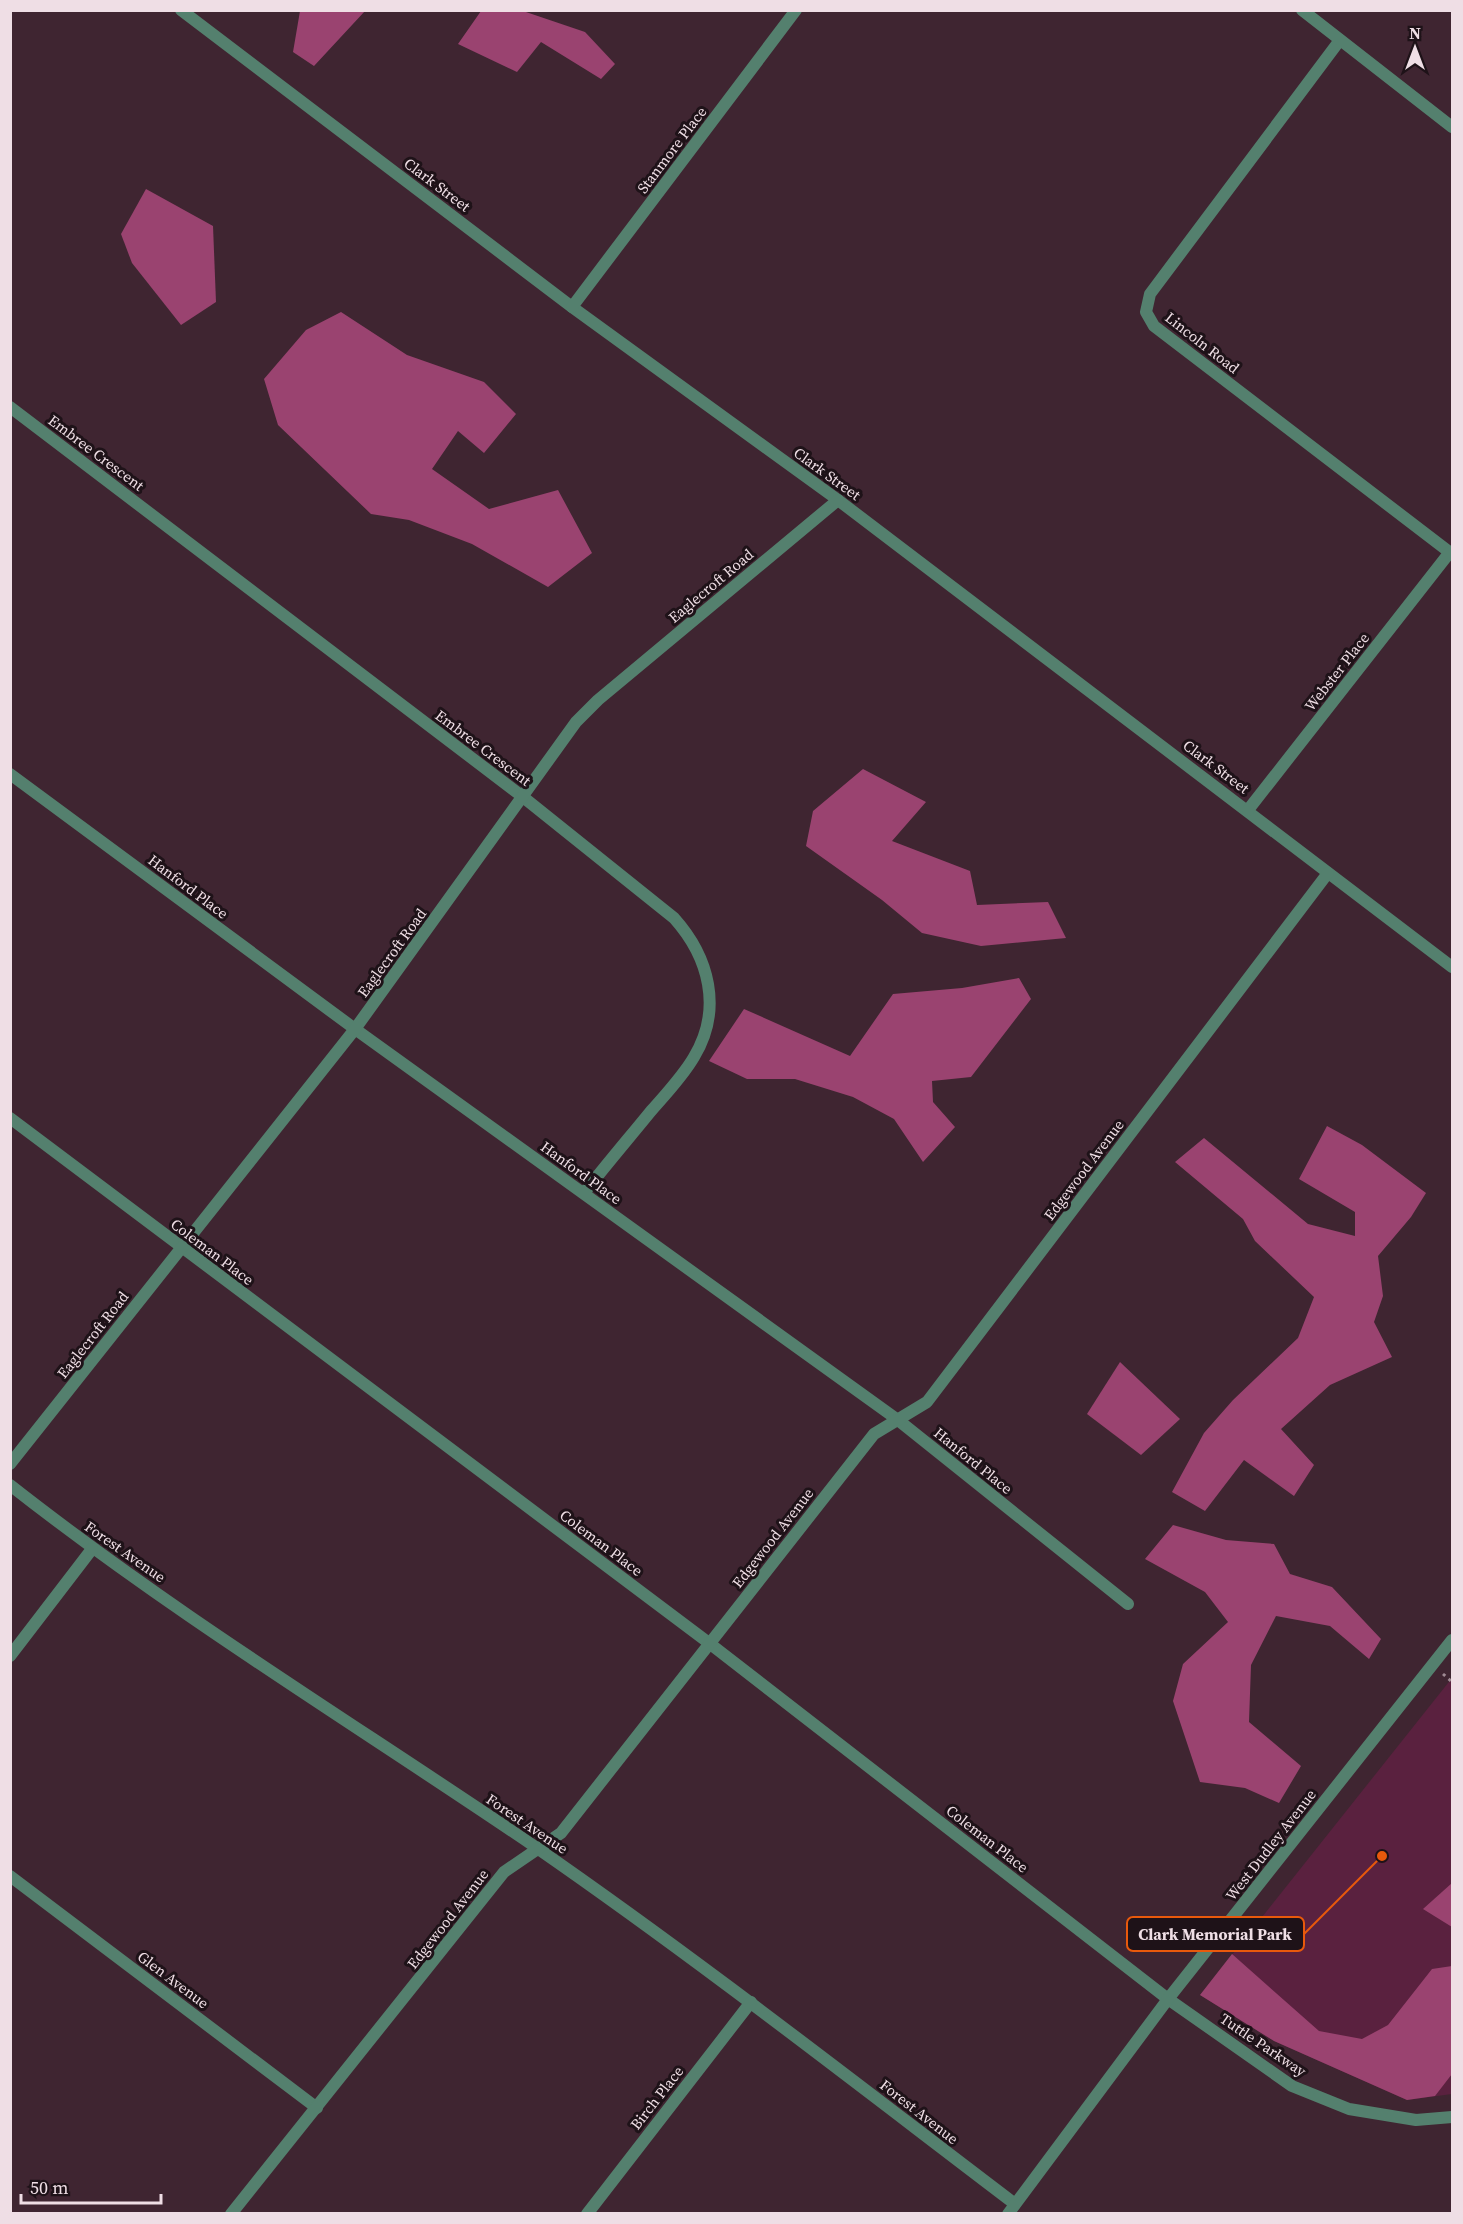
<svg xmlns="http://www.w3.org/2000/svg" width="1463" height="2224" viewBox="0 0 1463 2224" font-family="'Source Serif 4',serif">
	<rect width="100%" height="100%" fill="#3f2531"/>
	<polygon fill="#5a213f" points="1452,1678 1452,2094 1407,2100 1274,2041 1200,1995"/>
	<g fill="#9a4370">
		<polygon points="300,11 300,10 365,11 314,66 293,52"/>
		<polygon points="481,11 523,11 585,32 615,64 601,79 541,42 517,72 458,44"/>
		<polygon points="146,189 213,226 216,302 181,325 132,263 121,234"/>
		<polygon points="341,312 407,355 484,382 516,414 484,453 458,431 432,469 489,509 558,490 592,553 548,587 472,544 409,520 371,514 278,425 264,379 306,330"/>
		<polygon points="863,769 926,802 892,841 970,871 977,905 1048,902 1066,938 981,946 922,933 882,900 806,846 813,811"/>
		<polygon points="1019,978 1031,999 971,1077 932,1081 933,1102 955,1127 923,1162 894,1119 853,1097 795,1079 747,1079 709,1061 744,1009 850,1056 893,994 962,988"/>
		<polygon points="1327,1126 1362,1145 1426,1193 1411,1217 1378,1256 1383,1296 1374,1322 1392,1357 1330,1385 1281,1429 1314,1465 1294,1496 1244,1460 1205,1511 1172,1492 1204,1433 1233,1400 1298,1338 1314,1297 1255,1241 1243,1219 1175,1162 1204,1138 1308,1224 1355,1236 1355,1212 1299,1179"/>
		<polygon points="1120,1362 1180,1419 1141,1455 1087,1414"/>
		<polygon points="1173,1525 1226,1540 1274,1544 1290,1574 1332,1587 1381,1639 1369,1659 1330,1626 1276,1616 1251,1665 1249,1722 1301,1766 1279,1803 1245,1788 1200,1782 1173,1701 1183,1664 1228,1622 1205,1592 1145,1559"/>
		<polygon points="1452,1883 1452,1927 1423,1909"/>
		<polygon points="1232,1954 1319,2031 1362,2039 1388,2025 1432,1969 1452,1966 1452,2074 1435,2096 1407,2100 1274,2041 1200,1995"/>
	</g>
	<g fill="none" stroke-linecap="round" stroke-linejoin="round">
		<polyline stroke="#9f8a93" stroke-width="3" stroke-dasharray="3 4.5" stroke-linecap="butt" points="1443,1674 1452,1682"/>
		<g stroke="#54806e" stroke-width="12">
			<polyline points="181,10 572,307 838,500 1452,967"/>
			<polyline points="1340,40 1150,294 1146,312 1154,326 1452,554"/>
			<polyline points="572,307 796,10"/>
			<path d="M10,407L523,797L674,918C709,957 723,1009 694,1057C683,1076 666,1094 651,1111C629,1138 606,1165 584,1193"/>
			<polyline points="10,774 355,1029 898,1420 1128,1604"/>
			<polyline points="1248,810 1450,552"/>
			<polyline points="10,1118 709,1643 1168,1999 1292,2086 1349,2109 1416,2120 1452,2117"/>
			<polyline points="10,1464 355,1029 576,722 598,700 838,500"/>
			<path d="M10,1485C178,1617 361,1728 537,1848C700,1961 857,2084 1015,2204"/>
			<polyline points="10,1656 92,1549"/>
			<polyline points="10,1876 317,2108"/>
			<polyline points="231,2214 504,1872 561,1833 874,1434 927,1402 1328,873"/>
			<polyline points="587,2214 751,2002"/>
			<polyline points="1008,2214 1168,1999 1452,1640"/>
		</g>
		<polyline stroke="#54806e" stroke-width="12" points="1302,10 1452,127"/>
	</g>
	<g text-anchor="middle" stroke-width="6" stroke-linejoin="round" paint-order="stroke">
		<g font-size="15" fill="#efdee5" stroke="#1e1218">
			<text transform="translate(672 150) rotate(-53)" y="5">Stanmore Place</text>
			<text transform="translate(437 185) rotate(37)" y="5">Clark Street</text>
			<text transform="translate(1202 343) rotate(38)" y="5">Lincoln Road</text>
			<text transform="translate(96 453) rotate(37)" y="5">Embree Crescent</text>
			<text transform="translate(827 474) rotate(36)" y="5">Clark Street</text>
			<text transform="translate(711 586) rotate(-40)" y="5">Eaglecroft Road</text>
			<text transform="translate(1337 672) rotate(-52)" y="5">Webster Place</text>
			<text transform="translate(483 748) rotate(37)" y="5">Embree Crescent</text>
			<text transform="translate(1216 767) rotate(37)" y="5">Clark Street</text>
			<text transform="translate(188 887) rotate(37)" y="5">Hanford Place</text>
			<text transform="translate(392 953) rotate(-54)" y="5">Eaglecroft Road</text>
			<text transform="translate(1084 1170) rotate(-53)" y="5">Edgewood Avenue</text>
			<text transform="translate(581 1173) rotate(36)" y="5">Hanford Place</text>
			<text transform="translate(212 1252) rotate(37)" y="5">Coleman Place</text>
			<text transform="translate(93 1335) rotate(-52)" y="5">Eaglecroft Road</text>
			<text transform="translate(973 1461) rotate(39)" y="5">Hanford Place</text>
			<text transform="translate(773 1538) rotate(-52)" y="5">Edgewood Avenue</text>
			<text transform="translate(601 1543) rotate(37)" y="5">Coleman Place</text>
			<text transform="translate(125 1552) rotate(35)" y="5">Forest Avenue</text>
			<text transform="translate(527 1824) rotate(34)" y="5">Forest Avenue</text>
			<text transform="translate(987 1839) rotate(38)" y="5">Coleman Place</text>
			<text transform="translate(1271 1845) rotate(-52)" y="5">West Dudley Avenue</text>
			<text transform="translate(448 1919) rotate(-52)" y="5">Edgewood Avenue</text>
			<text transform="translate(173 1980) rotate(37)" y="5">Glen Avenue</text>
			<text transform="translate(1263 2045) rotate(34)" y="5">Tuttle Parkway</text>
			<text transform="translate(657 2098) rotate(-52)" y="5">Birch Place</text>
			<text transform="translate(919 2112) rotate(38)" y="5">Forest Avenue</text>
		</g>
	</g>
	<path fill="none" stroke="#e8590c" stroke-width="2" d="M1382 1856L1304 1934"/>
	<circle fill="#e8590c" stroke="#1e1218" stroke-width="2" cx="1382" cy="1856" r="6"/>
	<rect fill="#1e1218" stroke="#e8590c" stroke-width="2" x="1127" y="1917" width="177" height="34" rx="6"/>
	<g font-size="16" text-anchor="middle" font-weight="bold" fill="#efdee5">
		<text x="1215" y="1940">Clark Memorial Park</text>
	</g>
	<rect width="1463" height="2224" fill="none" stroke="#efdee5" stroke-width="24"/>
	<g transform="translate(1415 48)" stroke="#1e1218" stroke-width="4.5" paint-order="stroke">
	<path d="M0-4.5L10 22L0 15L-10 22Z" fill="#efdee5"/>
	<text y="-9" font-size="16" font-weight="bold" text-anchor="middle" fill="#efdee5">N</text>
	</g>
	<path d="M21 2194v9h140v-9" fill="none" stroke="#efdee5" stroke-width="3"/>
	<text x="30" y="2194" font-size="18" fill="#efdee5" stroke="#1e1218" stroke-width="4.5" paint-order="stroke">50 m</text>
</svg>
